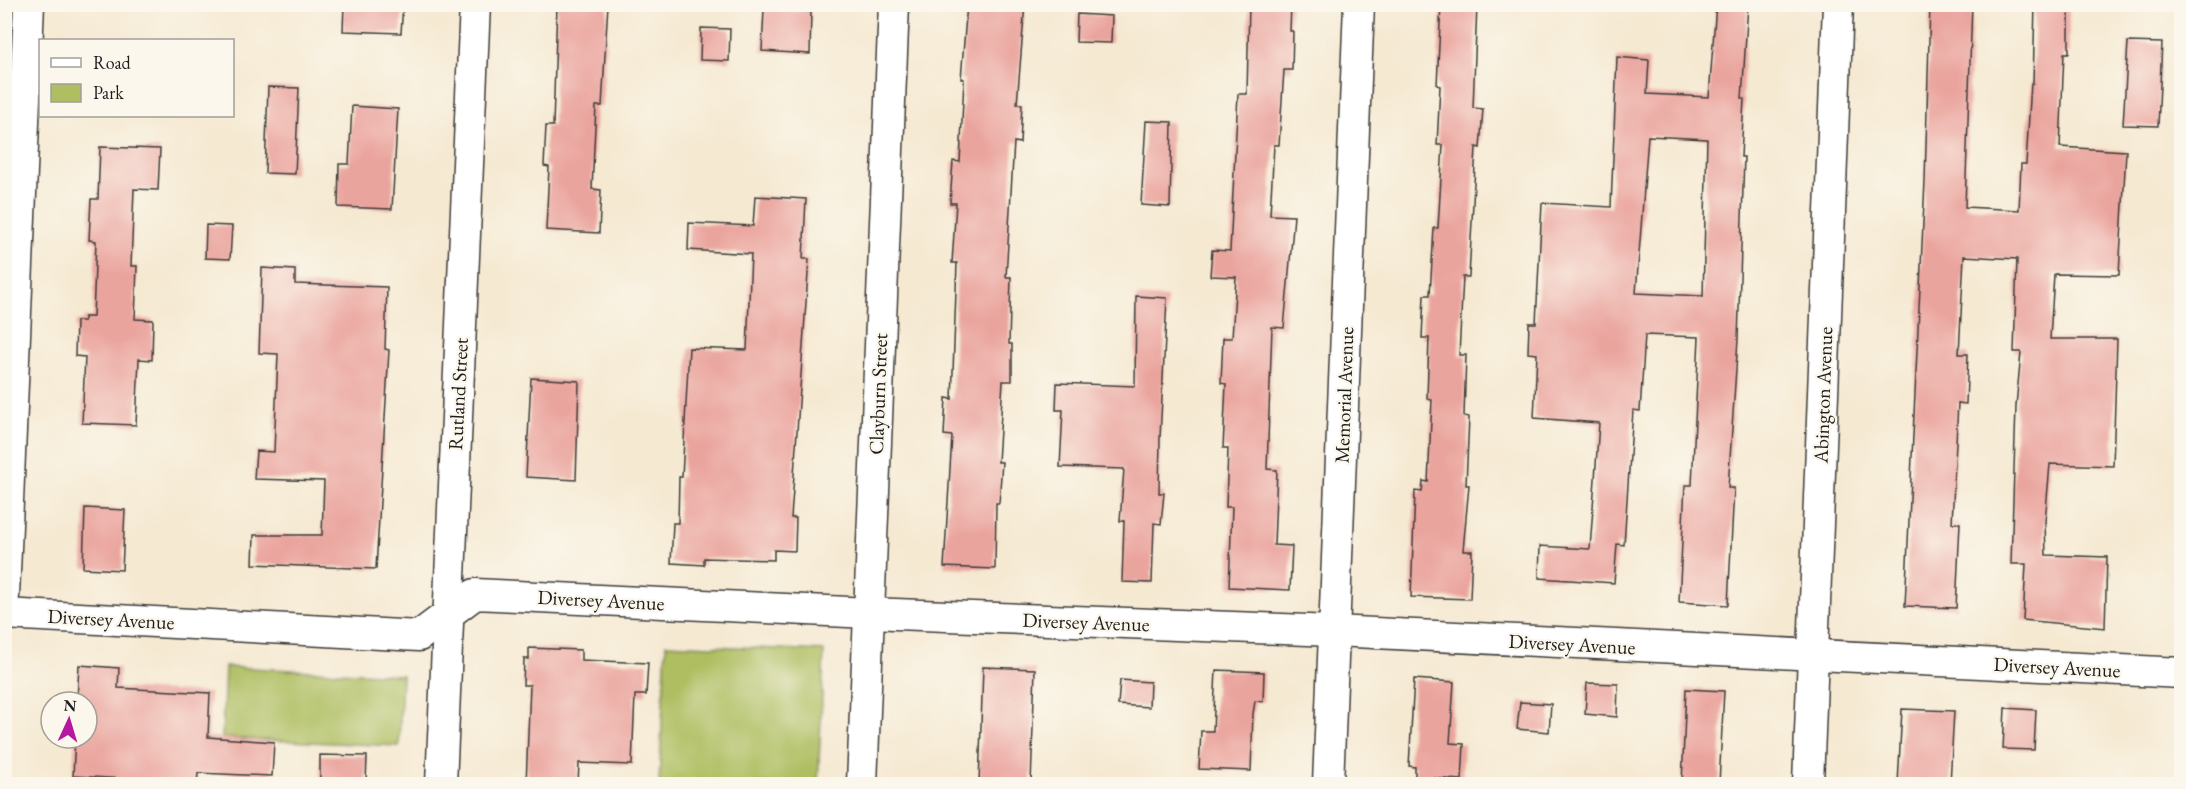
<svg xmlns="http://www.w3.org/2000/svg" width="2186" height="789" viewBox="0 0 2186 789" font-family="'EB Garamond',serif">
	<rect width="100%" height="100%" fill="#fbf7ec"/>
	<filter id="ink" filterUnits="userSpaceOnUse"><feTurbulence type="fractalNoise" baseFrequency=".0167" numOctaves="2"/><feDisplacementMap in="SourceGraphic" scale="12" xChannelSelector="R" yChannelSelector="G"/><feConvolveMatrix kernelMatrix="1 2 1 2 8 2 1 2 1" color-interpolation-filters="sRGB"/></filter>
	<filter id="wash" filterUnits="userSpaceOnUse"><feTurbulence type="fractalNoise" baseFrequency=".008" numOctaves="4" result="noise"/><feDisplacementMap in="SourceGraphic" scale="24" xChannelSelector="R" yChannelSelector="G"/><feGaussianBlur stdDeviation="1.35" result="paint"/><feColorMatrix in="noise" values="0 0 0 0 0 0 0 0 0 0 0 0 0 0 0 0 0 1.4 0 .05"/><feComposite in="paint" operator="in"/></filter>
	<g filter="url(#wash)">
		<rect width="100%" height="100%" fill="#f5e9d2"/>
		<g fill="#aebe61" stroke="#656d3e" stroke-width="1.5">
			<polygon points="666,644 824,651 818,784 659,784"/>
			<polygon points="225,667 402,675 399,746 222,738"/>
		</g>
		<g id="blocks">
			<g fill="#eaa49e" fill-rule="evenodd">
				<polygon points="344,4 403,4 401,33 343,31"/>
				<polygon points="557,4 608,4 602,106 596,106 592,189 601,190 599,233 546,230 549,167 544,166 546,126 553,126"/>
				<polygon points="967,4 1025,4 1017,104 1022,104 1020,143 1014,142 1006,277 1011,277 1009,344 1012,344 1012,381 1003,381 998,462 1002,462 999,503 996,503 995,569 944,567 952,436 944,435 946,398 952,399 957,263 952,263 956,203 950,203 953,161 960,162 964,79 961,79"/>
				<polygon points="1249,4 1291,4 1290,31 1293,31 1292,70 1284,70 1279,145 1274,145 1270,215 1294,216 1284,328 1272,327 1267,469 1277,470 1274,545 1292,546 1290,590 1229,587 1232,507 1226,507 1228,448 1223,448 1226,384 1221,383 1223,338 1232,338 1236,277 1210,276 1212,250 1230,251 1238,94 1247,94"/>
				<polygon points="1441,4 1477,4 1473,108 1483,109 1480,148 1476,147 1469,277 1463,277 1459,355 1466,355 1464,416 1469,417 1466,485 1469,485 1463,551 1472,551 1470,599 1411,597 1415,491 1422,492 1423,481 1428,482 1432,400 1427,399 1429,338 1422,338 1424,295 1430,295 1434,228 1438,228 1443,145 1437,145 1440,86 1437,85"/>
				<path d="M1716,4H1748L1742,99H1744L1741,157H1744L1738,339L1728,488H1734L1728,605L1679,602L1685,485H1692L1699,337L1645,335L1640,411L1633,410L1624,545L1617,544L1614,583L1539,578L1540,546L1590,549L1599,423L1534,418L1537,354L1528,353L1529,323H1536L1542,203L1611,207L1617,57L1649,60L1647,94L1709,97ZM1648,136L1707,139L1703,296L1636,293Z"/>
				<polygon points="1930,4 1972,4 1965,207 2019,210 2021,164 2026,164 2031,83 2033,83 2035,4 2069,4 2069,53 2064,53 2060,147 2126,151 2119,275 2054,274 2050,339 2117,339 2113,466 2050,464 2045,522 2046,555 2107,557 2105,628 2023,620 2026,564 2011,564 2016,406 2021,352 2014,352 2017,259 1964,256 1959,354 1968,354 1966,404 1958,403 1952,523 1960,523 1956,608 1905,606 1925,181"/>
				<polygon points="764,9 811,12 810,54 762,51"/>
				<polygon points="1077,14 1112,16 1111,43 1076,42"/>
				<polygon points="701,28 730,29 729,61 700,60"/>
				<polygon points="2128,42 2162,43 2158,126 2123,125"/>
				<polygon points="268,87 299,88 295,174 265,173"/>
				<polygon points="352,106 398,109 392,209 338,207 339,164 349,164"/>
				<polygon points="1146,121 1172,122 1170,207 1141,205"/>
				<polygon points="100,147 160,149 158,190 134,189 131,266 137,266 135,319 153,320 152,360 139,359 136,425 82,423 85,357 75,356 76,321 84,321 84,317 93,317 96,241 89,240 91,199 98,199"/>
				<polygon points="755,196 806,199 803,259 809,259 791,518 796,518 795,551 774,550 774,560 704,558 704,565 671,563 673,523 678,523 679,477 682,477 689,348 747,350 751,254 688,250 689,223 753,226"/>
				<polygon points="206,225 232,226 230,259 205,258"/>
				<polygon points="262,268 295,270 295,284 387,287 385,349 389,350 376,569 253,564 254,535 322,535 324,481 254,479 256,451 274,452 278,354 259,353"/>
				<polygon points="1136,296 1167,298 1160,438 1159,493 1164,493 1161,524 1154,523 1152,583 1122,582 1124,521 1120,521 1124,469 1060,467 1063,410 1056,410 1057,383 1135,386"/>
				<polygon points="531,378 579,381 576,480 526,477"/>
				<polygon points="85,508 125,510 122,570 83,568"/>
				<polygon points="529,648 581,650 581,660 648,663 646,695 635,695 632,765 579,763 578,784 526,784 530,685 523,685 524,659 529,659"/>
				<polygon points="79,665 119,668 118,688 210,693 208,737 274,742 272,776 198,773 197,784 163,784 163,781 73,776 75,738 87,738 87,702 77,702"/>
				<polygon points="983,667 1035,669 1031,784 979,784"/>
				<polygon points="1216,670 1264,672 1263,702 1255,701 1253,714 1251,771 1199,769 1201,731 1213,731"/>
				<polygon points="1414,679 1454,682 1450,743 1464,744 1462,780 1415,777 1415,767 1409,766"/>
				<polygon points="1120,680 1150,682 1149,707 1118,705"/>
				<polygon points="1587,683 1618,684 1617,717 1585,714"/>
				<polygon points="1686,689 1724,691 1719,784 1682,784"/>
				<polygon points="1520,702 1551,704 1549,732 1517,729"/>
				<polygon points="2005,708 2036,710 2034,750 2003,749"/>
				<polygon points="1902,709 1954,711 1950,784 1898,784"/>
				<polygon points="320,755 367,756 366,784 320,784"/>
			</g>
		</g>
	</g>
	<g filter="url(#ink)">
		<use href="#blocks" fill-opacity="0" stroke="#3d3b37" stroke-width="1.5"/>
		<g fill="none" stroke-linecap="round" stroke-linejoin="round">
			<g stroke="#3d3b37" stroke-width="33">
				<g id="street">
					<polyline points="4,596 29,4"/>
					<polyline points="4,614 419,636 475,594 869,613 1334,631 2182,673"/>
					<polyline points="441,784 475,4"/>
					<polyline points="862,784 894,4"/>
					<polyline points="1328,784 1359,4"/>
					<polyline points="1808,784 1838,4"/>
				</g>
			</g>
			<use href="#street" stroke="#fff" stroke-width="30"/>
		</g>
	</g>
	<g text-anchor="middle" stroke-width="4.5" stroke-linejoin="round" paint-order="stroke">
		<g font-size="20" fill="#1c1c1c" stroke="#fbf7ec">
			<text transform="translate(458 394) rotate(-87)" y="7">Rutland Street</text>
			<text transform="translate(878 394) rotate(-88)" y="7">Clayburn Street</text>
			<text transform="translate(1344 395) rotate(-88)" y="7">Memorial Avenue</text>
			<text transform="translate(1823 395) rotate(-88)" y="7">Abington Avenue</text>
			<text transform="translate(601 600) rotate(3)" y="7">Diversey Avenue</text>
			<text transform="translate(111 619) rotate(3)" y="7">Diversey Avenue</text>
			<text transform="translate(1086 622) rotate(2)" y="7">Diversey Avenue</text>
			<text transform="translate(1572 644) rotate(3)" y="7">Diversey Avenue</text>
			<text transform="translate(2057 667) rotate(3)" y="7">Diversey Avenue</text>
		</g>
	</g>
	<rect width="2186" height="789" fill="none" stroke="#fbf7ec" stroke-width="24"/>
	<rect x="39" y="39" width="195" height="78" fill="#fbf7ec" stroke="#a29f99" stroke-width="1.5"/>
	<rect x="51" y="58" width="30" height="9" fill="#ffffff" stroke="#a29f99" stroke-width="1.5"/>
	<text x="93" y="69" font-size="18" fill="#1c1c1c">Road</text>
	<rect x="51" y="84" width="30" height="18" fill="#aebe61" stroke="#a29f99" stroke-width="1.5"/>
	<text x="93" y="99" font-size="18" fill="#1c1c1c">Park</text>
	<g transform="translate(69 720) rotate(4)"><circle r="28" fill="#fbf7ec" stroke="#a29f99" stroke-width="1.5"/>
	<path d="M0-4.5L10 22L0 15L-10 22Z" fill="#b5179e"/>
	<text y="-9" font-size="16" font-weight="bold" text-anchor="middle" fill="#1c1c1c">N</text>
	</g>
</svg>
